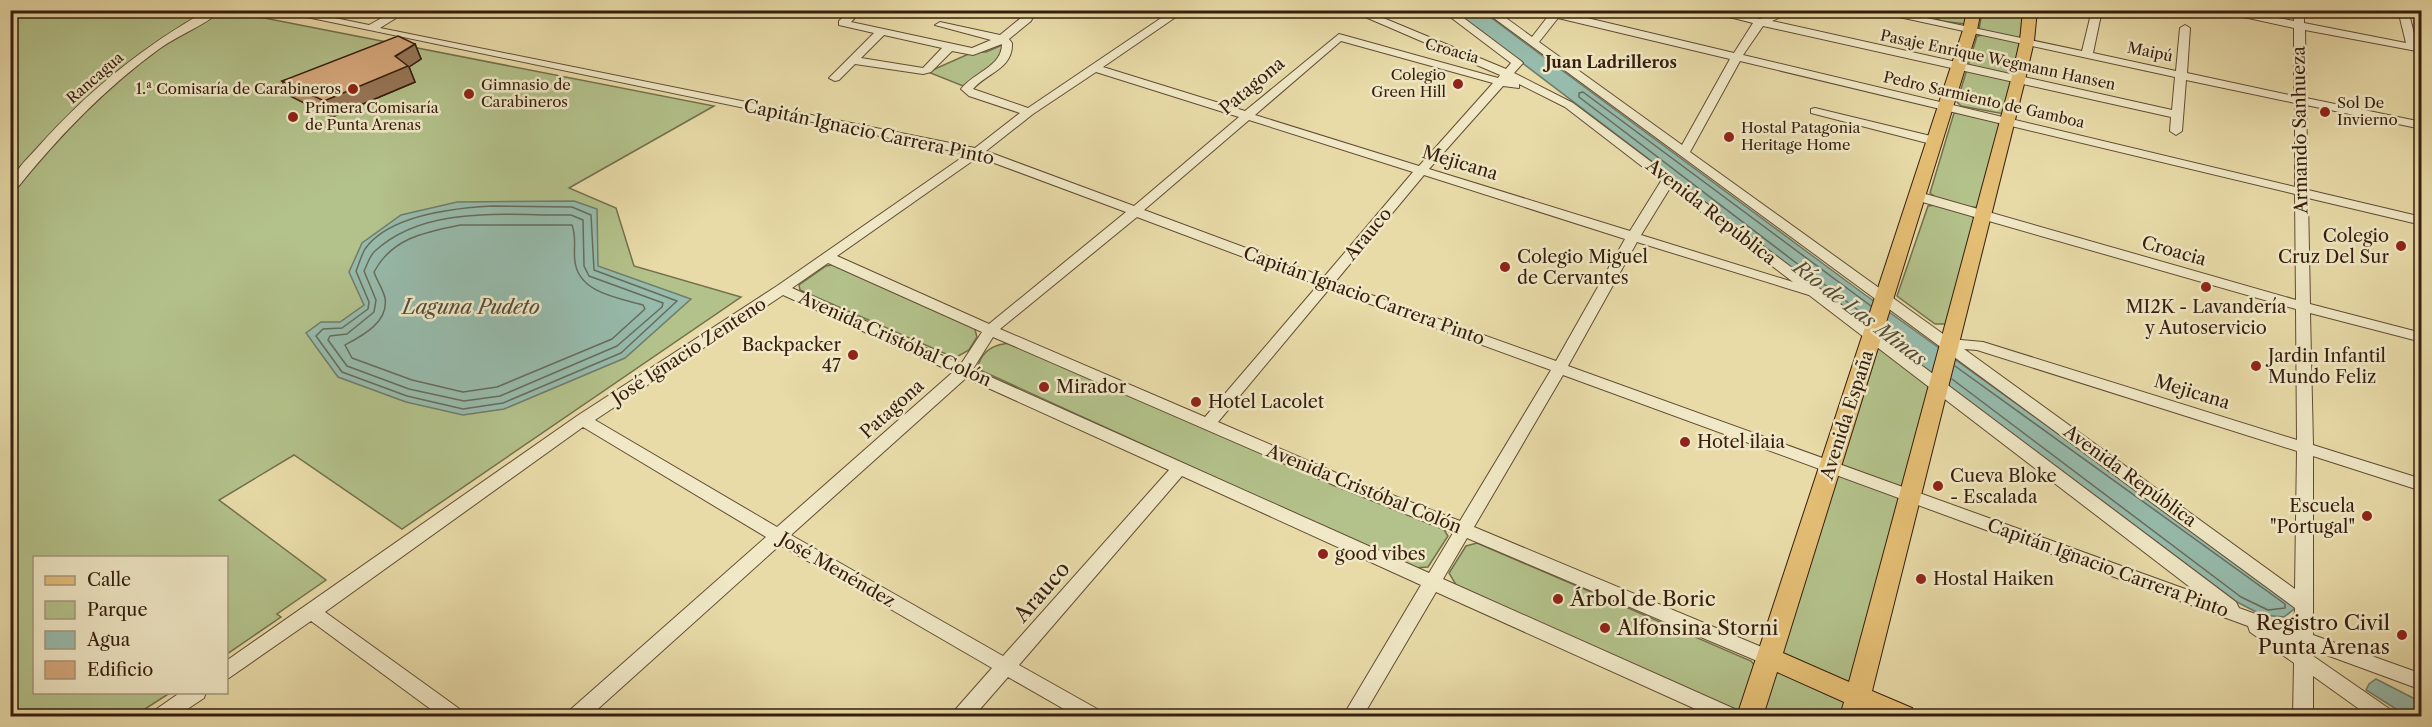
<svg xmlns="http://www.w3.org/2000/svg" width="2432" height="727" viewBox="0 0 2432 727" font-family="'Libre Caslon Text',serif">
	<rect width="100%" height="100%" fill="#e8dba8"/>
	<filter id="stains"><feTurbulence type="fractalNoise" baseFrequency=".00333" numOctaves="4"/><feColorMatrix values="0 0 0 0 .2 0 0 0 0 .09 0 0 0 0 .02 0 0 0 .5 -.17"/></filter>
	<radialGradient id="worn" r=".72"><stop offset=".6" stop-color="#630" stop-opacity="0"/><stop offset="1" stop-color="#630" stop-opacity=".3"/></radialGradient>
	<g fill="#b3c18a" stroke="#746f4c" stroke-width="1.5">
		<polygon points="10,11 228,11 714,106 569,188 616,208 634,266 741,297 402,529 294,455 219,500 326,580 277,614 281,617 227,654 226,558 34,558 34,692 170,693 134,716 11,716"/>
		<polygon points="1939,11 1969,11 1966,24 1941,21 1936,18"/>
		<polygon points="1982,11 2024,11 2020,38 1979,30"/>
		<polygon points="1983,35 2016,41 2021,45 2004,114 1961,106 1957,102 1977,36"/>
		<polygon points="1007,43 1002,62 963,86 928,72 973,52 986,52"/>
		<path d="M1954,113C1969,112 1990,118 2002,125L1981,207C1965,208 1942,204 1930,193Z"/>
		<polygon points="1935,205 1970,215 1977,221 1946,324 1935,324 1897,296 1928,206"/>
		<polygon points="837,264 974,326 977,337 969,350 955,358 800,290 799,285 826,266"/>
		<path d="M1011,343L1443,528L1448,536L1428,567L1414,568L982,371L978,365C984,349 995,344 1011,343Z"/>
		<polygon points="1878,347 1929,387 1846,698 1840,716 1762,716"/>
		<polygon points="1477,543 1751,661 1757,668 1746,710 1734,710 1456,585 1449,573 1466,546"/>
	</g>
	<g fill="#97bbac" stroke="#707c6c" stroke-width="1.5">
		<polygon points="1454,11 1482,11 1864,294 2298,606 2284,617 2262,615 2237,602 1850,312"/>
		<polygon points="574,201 597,209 598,266 691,299 625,358 504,409 463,415 406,402 338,377 306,333 321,322 340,322 364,305 349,272 362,243 401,215 457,202"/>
		<polygon points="2376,679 2421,702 2421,716 2407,716 2366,690 2369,684"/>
	</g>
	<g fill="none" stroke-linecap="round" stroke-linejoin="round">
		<g stroke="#666c5c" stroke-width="1.5">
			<path d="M492,206L572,207L591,215L594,270L677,301L621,353L503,403L463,409L407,396L342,372L316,336L323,329L342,328L368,309L369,302L356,271C359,264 361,256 365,249C389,215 454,208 492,206Z"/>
			<path d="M571,215L583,220L584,266L589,276L663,303L662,307L617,346L500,396L464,401L409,389L347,366L328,340L330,336L347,334L374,312L376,300L364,271C367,265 370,255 375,251C426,204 507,216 571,215Z"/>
			<path d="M460,225H572C577,238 573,250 575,262C579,293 619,298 643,305L645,309L612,339L497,387L463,392L412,380L352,358L345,345C362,336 389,322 385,298C383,289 377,281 374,272C392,238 425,232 460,225Z"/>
			<polyline points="1867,317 1579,97 1579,93 1583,92 1871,306"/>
			<polyline points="1952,379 2241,597 2268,610 2285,608 2285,604 1955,366"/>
		</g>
		<g stroke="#624c34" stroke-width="2">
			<g id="minor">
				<path d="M208,10H222C204,26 178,35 159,49C103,90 57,138 14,192L10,193C10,173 25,162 38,147C87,92 143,46 208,10Z"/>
				<path d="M273,10H296L369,25L396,10H409L380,28L975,148L1020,113L969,96L961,89C974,72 1002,67 1002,44L973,55L952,51L931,72L923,74L855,64L839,80L835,81L829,78L874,33L839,25V21L850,10H862L851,22L972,48L991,40L935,25L940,22L1000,35L1022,17L1026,10H1036L1031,21L1009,39L1012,43C1013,69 988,72 973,89L1028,108L1173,10H1186L1103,67L1245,111L1339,34L1498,78L1500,75L1349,10H1364L1506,69L1511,63L1441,10H1453L1521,61L1523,63L1514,73L1573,103L2236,602L2239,608L2294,628L2295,608L1483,10H1495L1532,37L1549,15L1534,10H1563L1562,12L1734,53L1753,23L1702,10H1723L1760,19L1780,10H1795L1772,21L2172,110L2175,77L1867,10H1889L2082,51L2092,10H2102L2093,53L2176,71L2180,28L2185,25L2190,28L2187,73L2294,96V28L2212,10H2236L2294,21V10H2304V23L2406,43L2398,10H2408L2417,45L2422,46V52L2305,30L2306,98L2422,122V129L2306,105L2308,190L2422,217V225L2308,198L2310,304L2422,333V342L2310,313L2313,445L2422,479V491L2313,456V635L2422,674V690L2313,650V656L2391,710L2394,716H2369L2313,676V716H2293L2294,663L2250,632L2248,626L1563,375L1474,527L1776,653L1778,658L1776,663L1769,666L1762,663L1467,538L1443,579L1737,710L1740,716H1711L1436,592L1363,716H1343L1421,585L1182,476L1019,665L1099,710L1102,716H1076L1008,677L974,716H952L955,710L992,668L780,545L590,716H567L570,710L766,537L583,427L325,612L461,710L464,716H440L311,621L226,680V661L577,416L777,286L967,154ZM1558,18L1730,59L1682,145L1539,42ZM1763,26L2171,117L2170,131L2176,135L2182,131L2186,80L2295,103V187L1743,55ZM884,35L942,48L923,68L861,58ZM1341,41L1493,83L1419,166L1255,115ZM1740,61L2295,194L2296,300L1922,193L1917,192L1911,196L1912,199L2296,309L2297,440L1983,342L1950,339L1690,152ZM1096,72L1239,117L1134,206L986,151L1033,114ZM1519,84L1565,107L1661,181L1630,231L1429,169L1503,86L1519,88ZM1249,120L1413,172L1324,277L1144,210ZM978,157L1126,212L989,324L837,256ZM1424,175L1625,239L1556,361L1335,282ZM1670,188L1793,282L1641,235ZM1137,217L1318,285L1205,417L1000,329ZM1637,242L1809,295L2199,594L1568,366ZM828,263L982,332L961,364L792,288ZM1329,289L1551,370L1460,521L1348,478L1218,422ZM783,295L953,372L777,527L595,420ZM993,337L1336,486L1453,533L1429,573L973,369ZM1964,349L1977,350L2297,451L2295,589ZM966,378L1169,470L1003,656L791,535Z"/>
				<polygon points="1815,108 1939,138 1941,141 1935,145 1811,113 1811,109"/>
				<polygon points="181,692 206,692 204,698 177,716 152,716 155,710"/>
			</g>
		</g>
		<g stroke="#361d0d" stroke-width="2">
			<polygon id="major" points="1967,10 1981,10 1977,30 1783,653 1849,682 2011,80 2020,41 2023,10 2037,10 2034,41 2025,80 1872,691 1912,708 1916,716 1878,716 1867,712 1866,716 1840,716 1844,702 1777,672 1763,716 1737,716 1963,30"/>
		</g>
		<use href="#minor" fill="#f0e8c6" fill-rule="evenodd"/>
		<use href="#major" fill="#e4be74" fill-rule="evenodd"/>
	</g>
	<polygon fill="#b8906b" stroke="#361d0d" stroke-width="1.5" points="415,44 421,59 409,67 415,82 332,117 290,96 282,81"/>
	<polygon fill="#967657" stroke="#361d0d" stroke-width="1.5" points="415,44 421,59 409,67 415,82 332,117 324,101"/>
	<polygon fill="#d6a87c" stroke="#361d0d" stroke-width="1.5" points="398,36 415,44 395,56 408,66 324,101 282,81"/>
	<g fill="#8f2418" stroke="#f0e8c6" stroke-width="2">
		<circle cx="1458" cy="84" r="6"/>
		<circle cx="353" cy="89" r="6"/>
		<circle cx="469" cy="94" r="6"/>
		<circle cx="2325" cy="112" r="6"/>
		<circle cx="293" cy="117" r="6"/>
		<circle cx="1729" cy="137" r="6"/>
		<circle cx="2401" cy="246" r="6"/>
		<circle cx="1505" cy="267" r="6"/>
		<circle cx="2206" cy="287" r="6"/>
		<circle cx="853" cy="355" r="6"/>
		<circle cx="2256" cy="366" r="6"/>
		<circle cx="1044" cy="387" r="6"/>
		<circle cx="1196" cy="402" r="6"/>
		<circle cx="1685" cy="442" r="6"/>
		<circle cx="1938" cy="486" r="6"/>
		<circle cx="2367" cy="516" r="6"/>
		<circle cx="1323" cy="554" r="6"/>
		<circle cx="1921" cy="579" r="6"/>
		<circle cx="1558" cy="599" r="6"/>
		<circle cx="1605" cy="628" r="6"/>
		<circle cx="2402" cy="635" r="6"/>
	</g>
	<g text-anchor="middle" stroke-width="5" stroke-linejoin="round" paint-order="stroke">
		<g font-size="15" fill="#361d0d" stroke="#f0e8c6">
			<text transform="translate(1452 51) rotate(16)" y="5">Croacia</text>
			<text transform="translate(2150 52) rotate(12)" y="5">Maipú</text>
			<text transform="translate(1998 60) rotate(12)" y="5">Pasaje Enrique Wegmann Hansen</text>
			<text transform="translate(95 78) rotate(-41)" y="5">Rancagua</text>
			<text transform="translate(1984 100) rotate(13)" y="5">Pedro Sarmiento de Gamboa</text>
		</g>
		<g font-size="15" fill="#361d0d" stroke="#f0e8c6" text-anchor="start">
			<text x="1446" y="80" text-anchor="end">Colegio<tspan x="1446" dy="17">Green Hill</tspan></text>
			<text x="481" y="90">Gimnasio de<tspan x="481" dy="17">Carabineros</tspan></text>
			<text x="341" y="94" text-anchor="end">1.ª Comisaría de Carabineros</text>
			<text x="2337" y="108">Sol De<tspan x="2337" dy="17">Invierno</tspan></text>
			<text x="305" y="113">Primera Comisaría<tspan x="305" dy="17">de Punta Arenas</tspan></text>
			<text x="1741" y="133">Hostal Patagonia<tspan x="1741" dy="17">Heritage Home</tspan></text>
		</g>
		<g font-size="16" font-weight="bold" fill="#361d0d" stroke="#f0e8c6">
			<text x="1611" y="68">Juan Ladrilleros</text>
		</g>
		<g font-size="18" fill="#361d0d" stroke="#f0e8c6">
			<text transform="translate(1252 86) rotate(-40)" y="6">Patagona</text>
			<text transform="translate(2300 130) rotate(-91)" y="6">Armando Sanhueza</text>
			<text transform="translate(869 132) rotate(12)" y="6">Capitán Ignacio Carrera Pinto</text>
			<text transform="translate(1460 163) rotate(17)" y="6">Mejicana</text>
			<text transform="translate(1711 212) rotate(38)" y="6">Avenida República</text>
			<text transform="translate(1368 234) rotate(-50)" y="6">Arauco</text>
			<text transform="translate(2174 251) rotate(16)" y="6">Croacia</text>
			<text transform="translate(1364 296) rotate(20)" y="6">Capitán Ignacio Carrera Pinto</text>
			<text transform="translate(895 339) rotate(24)" y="6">Avenida Cristóbal Colón</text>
			<text transform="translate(689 351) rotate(-33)" y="6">José Ignacio Zenteno</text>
			<text transform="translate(2192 392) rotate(17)" y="6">Mejicana</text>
			<text transform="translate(892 409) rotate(-42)" y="6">Patagona</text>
			<text transform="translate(1847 415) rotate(-72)" y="6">Avenida España</text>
			<text transform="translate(2130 476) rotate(36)" y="6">Avenida República</text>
			<text transform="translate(1364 489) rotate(22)" y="6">Avenida Cristóbal Colón</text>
			<text transform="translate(2108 568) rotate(20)" y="6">Capitán Ignacio Carrera Pinto</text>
			<text transform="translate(837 570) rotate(30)" y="6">José Menéndez</text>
		</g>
		<g font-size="18" fill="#361d0d" stroke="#f0e8c6" text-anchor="start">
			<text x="2389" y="242" text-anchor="end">Colegio<tspan x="2389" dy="21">Cruz Del Sur</tspan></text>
			<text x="1517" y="263">Colegio Miguel<tspan x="1517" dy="21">de Cervantes</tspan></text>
			<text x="2206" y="313" text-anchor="middle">MI2K - Lavandería<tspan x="2206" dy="21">y Autoservicio</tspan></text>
			<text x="841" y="351" text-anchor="end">Backpacker<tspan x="841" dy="21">47</tspan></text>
			<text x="2268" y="362">Jardin Infantil<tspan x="2268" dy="21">Mundo Feliz</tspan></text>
			<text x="1056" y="393">Mirador</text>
			<text x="1208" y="408">Hotel Lacolet</text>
			<text x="1697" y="448">Hotel ilaia</text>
			<text x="1950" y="482">Cueva Bloke<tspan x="1950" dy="21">- Escalada</tspan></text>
			<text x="2355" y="512" text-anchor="end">Escuela<tspan x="2355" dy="21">"Portugal"</tspan></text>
			<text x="1335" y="560">good vibes</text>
			<text x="1933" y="585">Hostal Haiken</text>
		</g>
		<g font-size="20" font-style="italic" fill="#534c3d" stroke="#f0e8c6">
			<text x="471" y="314">Laguna Pudeto</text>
			<text transform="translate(1860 313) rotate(37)" y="7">Río de Las Minas</text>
		</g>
		<g font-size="21" fill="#361d0d" stroke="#f0e8c6">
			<text transform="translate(1042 592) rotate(-49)" y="7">Arauco</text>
		</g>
		<g font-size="21" fill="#361d0d" stroke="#f0e8c6" text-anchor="start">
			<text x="1570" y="606">Árbol de Boric</text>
			<text x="2390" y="630" text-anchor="end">Registro Civil<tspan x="2390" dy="24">Punta Arenas</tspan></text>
			<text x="1617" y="635">Alfonsina Storni</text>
		</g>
	</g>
	<rect width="2432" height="727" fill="none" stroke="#e8dba8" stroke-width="36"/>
	<rect x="12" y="12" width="2408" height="703" fill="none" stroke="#361d0d" stroke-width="3"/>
	<rect x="18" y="18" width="2396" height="691" fill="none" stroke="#361d0d" stroke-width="1.5"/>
	<rect x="33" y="556" width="195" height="138" fill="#f0e8c6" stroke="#a6977c" stroke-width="1.5"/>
	<rect x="45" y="576" width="30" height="9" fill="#e4be74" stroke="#a6977c" stroke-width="1.5"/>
	<text x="87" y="586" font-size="18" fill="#361d0d">Calle</text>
	<rect x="45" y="601" width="30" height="18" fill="#b3c18a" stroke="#a6977c" stroke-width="1.5"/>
	<text x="87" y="616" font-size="18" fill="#361d0d">Parque</text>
	<rect x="45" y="631" width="30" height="18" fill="#97bbac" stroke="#a6977c" stroke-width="1.5"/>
	<text x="87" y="646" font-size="18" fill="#361d0d">Agua</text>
	<rect x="45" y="661" width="30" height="18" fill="#d6a87c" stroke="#a6977c" stroke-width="1.5"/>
	<text x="87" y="676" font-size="18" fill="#361d0d">Edificio</text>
	<rect width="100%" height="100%" filter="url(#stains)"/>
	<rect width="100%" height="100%" fill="url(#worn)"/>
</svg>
